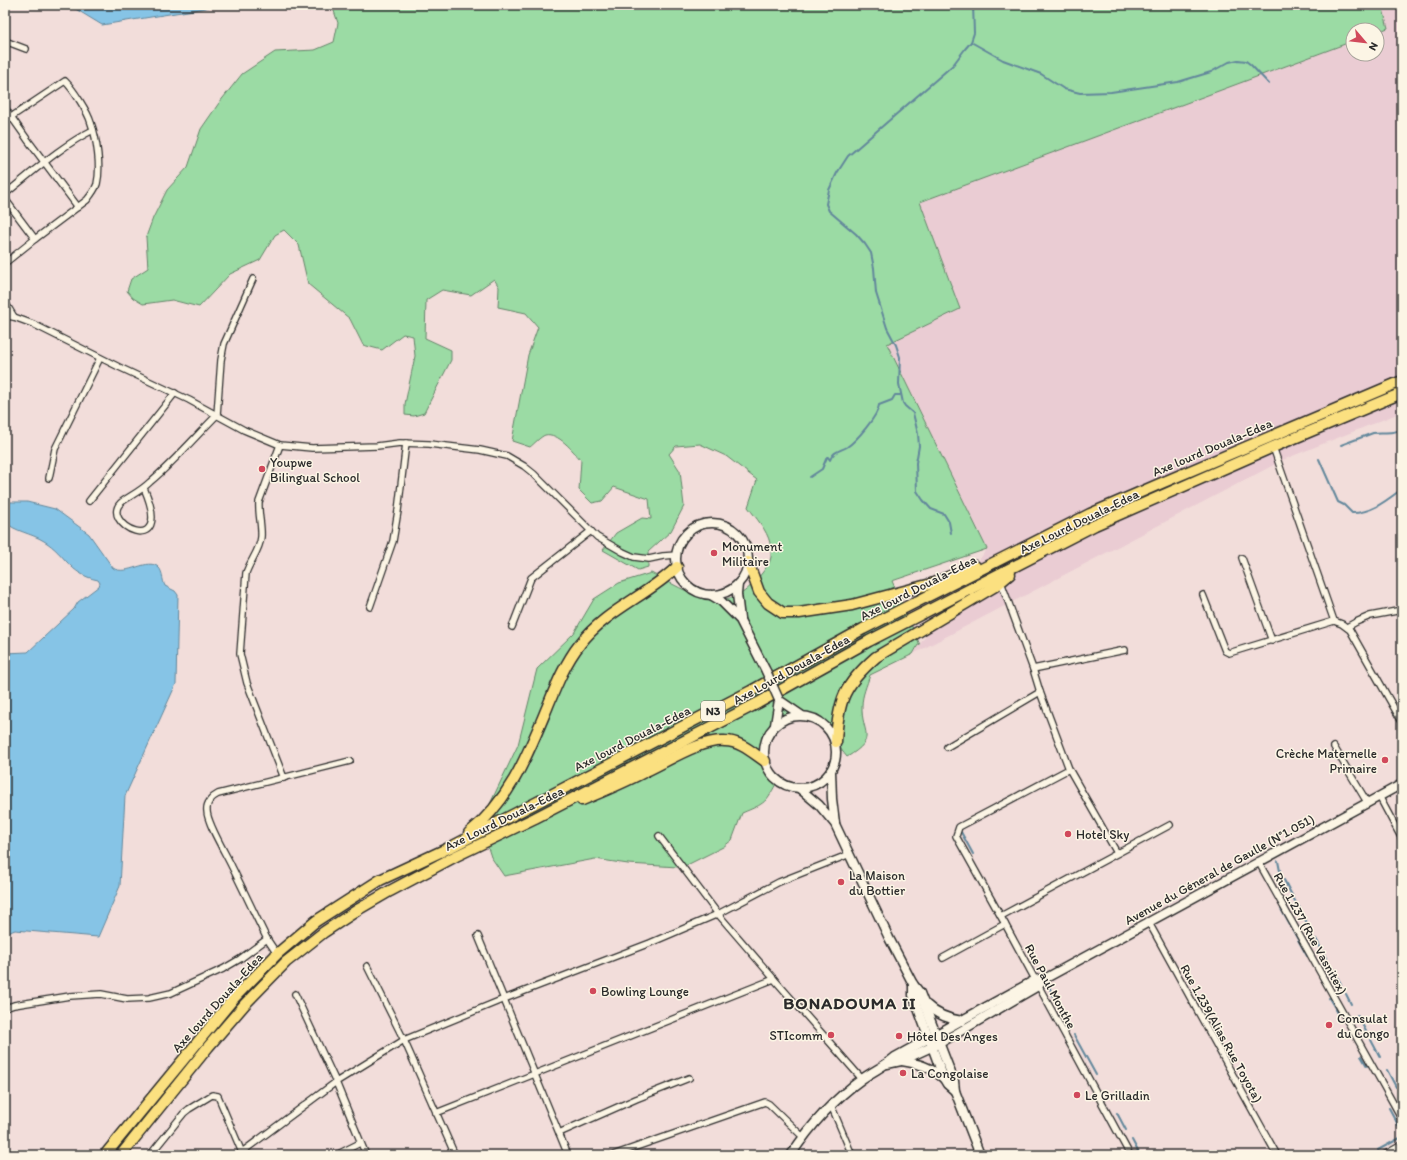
<svg xmlns="http://www.w3.org/2000/svg" width="1407" height="1160" viewBox="0 0 1407 1160" font-family="Itim,sans-serif">
	<rect width="100%" height="100%" fill="#f2ddda"/>
	<filter id="ink" filterUnits="userSpaceOnUse"><feTurbulence type="fractalNoise" baseFrequency=".025" numOctaves="2"/><feDisplacementMap in="SourceGraphic" scale="8" xChannelSelector="R" yChannelSelector="G"/><feConvolveMatrix kernelMatrix="1 2 1 2 8 2 1 2 1" color-interpolation-filters="sRGB"/></filter>
	<g filter="url(#ink)">
		<polygon fill="#eaccd3" points="1382,5 1402,5 1402,412 1285,459 913,654 987,549 887,343 960,309 920,202 1353,41 1353,54 1377,54 1377,32 1388,28"/>
		<path fill="#9bdba4" stroke="#638368" d="M332,5H1382L1388,28L1377,32V30H1353V41L920,202L960,309L887,344L987,549L892,581L920,645H918L913,654L870,675C867,685 862,695 862,706C861,733 879,738 847,757C843,752 839,747 836,742C831,734 828,726 820,720C782,697 744,748 778,780C766,803 766,803 742,813L732,840L723,847L687,865L678,867L628,864L595,859L504,876L491,857L480,823L494,809L489,806L518,745L537,669L574,633L594,599L619,583L651,573C670,582 697,600 719,599C724,599 735,598 739,595C749,590 765,571 770,561C772,556 771,549 770,543C767,530 756,518 748,507L757,480L726,456L700,444L676,446L669,454L680,471L684,506L671,531L648,552V567L638,570L603,550L616,533L642,518L651,519L649,499L614,487L602,501L592,503L579,490L581,460C573,451 558,432 545,435C540,437 534,444 530,447L512,441L528,355L538,327L526,313L498,307L499,287L494,279L471,295L442,290L426,300L425,338L451,350V360L424,413L414,416L405,415V404L415,356L413,336L403,334L382,350L363,345L350,319L308,284L299,245L284,230L275,235L260,260L230,274L199,307L172,300L143,304L133,298L127,291L131,279L148,268L146,237L153,218L167,190L188,167L201,129L219,103L242,74L275,52L315,50L334,42L338,23Z"/>
		<g fill="#86c4e6" stroke="#62879b">
			<polygon points="69,5 212,5 206,8 102,25"/>
			<path d="M11,502H27L55,509L89,534L113,568C126,577 149,556 159,568C163,572 162,580 165,586L175,591L178,595L176,684L125,796L120,886L98,937L15,930L5,934V653L28,652L74,609L78,602L99,586L100,583L98,580C68,574 67,555 44,541C31,533 16,532 5,522V504Z"/>
		</g>
		<g fill="none" stroke-linecap="round" stroke-linejoin="round">
			<g stroke="#62879b" stroke-width="2">
				<polyline points="971,42 1003,60 1041,74 1064,89 1080,93 1111,92 1178,82 1211,72 1229,62 1238,60 1246,61 1251,65 1269,84"/>
				<path d="M1341,445L1373,433C1383,431 1392,435 1402,429"/>
				<path d="M1319,459L1338,502L1344,505L1352,513C1372,513 1387,500 1402,489"/>
				<path d="M810,477L822,469L827,457H828L830,460C833,451 840,451 847,447C856,441 878,416 879,405L892,400L895,395H900"/>
				<polyline points="951,533 949,522 944,514 931,509 923,500 917,491 916,463 919,446 918,434 913,413 905,406 903,403 899,384 900,357 896,345 887,328 876,293 874,268 871,253 865,244 856,234 829,211 826,204 829,190 837,173 848,156 953,65 965,49 971,42 974,33 973,5"/>
				<polyline points="961,832 973,854"/>
				<polyline points="1278,861 1280,871"/>
				<polyline points="1284,880 1296,903"/>
				<polyline points="1299,907 1307,923"/>
				<polyline points="1281,909 1307,956"/>
				<polyline points="1316,939 1326,958"/>
				<polyline points="1332,968 1335,973"/>
				<polyline points="1337,977 1341,984"/>
				<polyline points="1049,985 1052,995 1061,1010"/>
				<polyline points="1346,994 1351,1004"/>
				<polyline points="1329,998 1338,1013"/>
				<polyline points="1357,1015 1367,1033"/>
				<polyline points="1074,1035 1096,1075"/>
				<polyline points="1371,1040 1380,1057"/>
				<polyline points="1361,1056 1367,1066"/>
				<polyline points="1387,1070 1396,1087"/>
				<polyline points="1389,1108 1402,1132"/>
				<polyline points="1117,1113 1126,1130"/>
				<polyline points="1132,1140 1140,1155"/>
				<polyline points="1378,1150 1402,1137"/>
			</g>
			<g stroke="#2b2b2b" stroke-width="8">
				<g id="street">
					<polyline points="5,41 26,49"/>
					<polyline points="5,108 27,139 78,207"/>
					<path d="M5,121L65,81C73,89 88,112 91,123C97,139 101,168 97,184C95,190 91,195 87,200L35,239L5,263"/>
					<path d="M5,194C34,171 61,146 93,130"/>
					<polyline points="5,199 35,239"/>
					<polyline points="5,302 14,317"/>
					<polyline points="5,316 14,317 33,324 119,367 189,400 244,430 280,445 312,448 377,446 400,443 429,444 480,450 507,456 524,466 534,474 597,537 623,552 634,557 649,559 663,556 677,555"/>
					<path d="M280,445L259,502C258,514 262,526 261,537C260,550 250,561 246,573L240,654L247,683L284,778"/>
					<polyline points="1273,447 1334,621"/>
					<polyline points="49,478 55,449 100,358"/>
					<path d="M144,488C177,564 94,522 123,501C132,495 142,490 150,482C174,462 195,437 217,415L221,360L224,344L253,279"/>
					<polyline points="89,501 175,393"/>
					<polyline points="1242,558 1272,641"/>
					<polyline points="1001,582 1033,669 1040,692 1069,769 959,827 956,836 1005,924 1130,1155"/>
					<polyline points="1203,595 1225,651 1229,653 1334,621 1342,624 1350,630 1402,722"/>
					<polyline points="370,607 393,541 398,511 406,443"/>
					<polyline points="512,627 531,578 591,531"/>
					<polyline points="1347,627 1356,622 1370,616 1402,610"/>
					<polyline points="1033,669 1125,650"/>
					<polyline points="947,747 1040,692"/>
					<polyline points="1334,747 1367,802"/>
					<polyline points="1069,769 1117,853"/>
					<polyline points="1379,796 1402,839"/>
					<polyline points="659,836 718,914 774,979 862,1079"/>
					<polyline points="1258,861 1402,1119"/>
					<polyline points="1001,916 1170,825"/>
					<polyline points="1148,921 1277,1155"/>
					<polyline points="478,936 568,1155"/>
					<path d="M277,954L267,939C255,915 244,891 232,867C226,854 207,823 207,811C206,803 212,797 218,794L350,761"/>
					<polyline points="943,958 1005,924"/>
					<polyline points="367,966 404,1040 455,1155"/>
					<polyline points="295,994 336,1082 366,1155"/>
					<polyline points="5,1008 14,1005 70,996 101,994 127,999 149,998 171,993 223,969 240,959 267,939"/>
					<polyline points="831,1105 852,1155"/>
					<polyline points="436,1113 774,979"/>
					<polyline points="559,1133 636,1099 689,1078"/>
					<polyline points="242,1152 336,1082 404,1040 504,999 650,943 718,914 779,882 850,854"/>
					<polyline points="150,1155 184,1113 189,1109 212,1095 218,1096 243,1155"/>
					<polyline points="336,1155 360,1143"/>
					<polyline points="613,1155 765,1102 769,1104 803,1137"/>
					<polyline points="1384,1155 1402,1145"/>
				</g>
			</g>
			<g stroke="#2b2b2b" stroke-width="11">
				<g id="secondary">
					<circle cx="712" cy="559" r="36"/>
					<polyline points="738,584 737,594 740,619"/>
					<polyline points="711,595 721,601 740,620 766,671"/>
					<polyline points="779,700 801,715"/>
					<circle cx="800" cy="752" r="36"/>
					<polyline points="775,725 779,700"/>
					<polyline points="831,771 832,799 835,823"/>
					<polyline points="799,788 819,805 835,824 889,938 913,984 920,993 954,1081 955,1091 980,1155"/>
					<polyline points="913,984 913,995 944,1079 947,1084 955,1091"/>
					<path d="M927,1005C937,1015 948,1019 962,1021"/>
					<path d="M902,1061C920,1064 929,1066 943,1078"/>
					<polyline points="887,1064 901,1061 940,1043 1038,986 1045,979"/>
					<path d="M791,1155C810,1126 833,1100 862,1079C873,1071 885,1066 895,1057L1035,980L1048,977L1402,784"/>
				</g>
			</g>
			<g stroke="#2b2b2b" stroke-width="13">
				<g id="highway">
					<polyline points="748,562 759,592 768,603 783,613 799,613 852,605 931,584 975,566"/>
					<path d="M836,742C838,700 844,685 876,657L997,585L1010,574"/>
					<path d="M582,800C604,791 625,782 646,771C668,761 701,739 725,741C740,741 753,753 765,761"/>
					<path d="M469,833C510,800 527,756 547,708C556,686 565,663 580,644C606,610 647,596 677,567"/>
					<polyline points="105,1155 234,998 277,954 316,921 380,880 453,846 751,691 863,629 1090,514 1164,482 1402,381"/>
					<polyline points="121,1155 208,1047 245,1004 286,962 324,932 359,909 390,891 456,856 535,818 758,703 869,641 1095,525 1273,447 1402,393"/>
				</g>
			</g>
			<use href="#street" stroke="#fcf5e5" stroke-width="5.5"/>
			<use href="#secondary" stroke="#fcf5e5" stroke-width="8"/>
			<use href="#highway" stroke="#fbe080" stroke-width="10"/>
			<g stroke="#2b2b2b" stroke-width="11" stroke-linecap="butt">
				<polyline id="secondary-bridge" points="766,671 779,700"/>
			</g>
			<use href="#secondary-bridge" stroke="#fcf5e5" stroke-width="8"/>
		</g>
	</g>
	<g fill="#d1495b" stroke="#fcf5e5" stroke-width="1.5">
		<circle cx="262" cy="469" r="4"/>
		<circle cx="714" cy="553" r="4"/>
		<circle cx="1385" cy="760" r="4"/>
		<circle cx="1068" cy="834" r="4"/>
		<circle cx="841" cy="882" r="4"/>
		<circle cx="593" cy="991" r="4"/>
		<circle cx="1329" cy="1025" r="4"/>
		<circle cx="831" cy="1035" r="4"/>
		<circle cx="899" cy="1036" r="4"/>
		<circle cx="903" cy="1073" r="4"/>
		<circle cx="1077" cy="1095" r="4"/>
	</g>
	<g text-anchor="middle" stroke-width="3" stroke-linejoin="round" paint-order="stroke">
		<rect fill="#fcf5e5" stroke="#6a6863" stroke-width="1" x="701" y="701" width="24" height="20" rx="3"/>
		<g font-size="12" font-weight="bold" fill="#2b2b2b">
			<text x="713" y="715">N3</text>
		</g>
		<g font-size="13" fill="#2b2b2b" stroke="#fcf5e5">
			<text transform="translate(1212 447) rotate(-23)" y="5">Axe lourd Douala-Edea</text>
			<text transform="translate(1079 521) rotate(-26)" y="5">Axe Lourd Douala-Edea</text>
			<text transform="translate(918 587) rotate(-27)" y="5">Axe lourd Douala-Edea</text>
			<text transform="translate(791 669) rotate(-29)" y="5">Axe Lourd Douala-Edea</text>
			<text transform="translate(632 738) rotate(-27)" y="5">Axe lourd Douala-Edea</text>
			<text transform="translate(504 818) rotate(-26)" y="5">Axe Lourd Douala-Edea</text>
			<text transform="translate(1219 869) rotate(-29)" y="5">Avenue du Géneral de Gaulle (N°1.051)</text>
			<text transform="translate(1311 933) rotate(61)" y="5">Rue 1.237 (Rue Vasnitex)</text>
			<text transform="translate(1051 986) rotate(62)" y="5">Rue Paul Monthe</text>
			<text transform="translate(217 1002) rotate(-48)" y="5">Axe lourd Douala-Edea</text>
			<text transform="translate(1222 1033) rotate(61)" y="5">Rue 1.239(Alias Rue Toyota)</text>
		</g>
		<g font-size="13" fill="#2b2b2b" stroke="#fcf5e5" text-anchor="start">
			<text x="270" y="467">Youpwe<tspan x="270" dy="15">Bilingual School</tspan></text>
			<text x="722" y="551">Monument<tspan x="722" dy="15">Militaire</tspan></text>
			<text x="1377" y="758" text-anchor="end">Crèche Maternelle<tspan x="1377" dy="15">Primaire</tspan></text>
			<text x="1076" y="839">Hotel Sky</text>
			<text x="849" y="880">La Maison<tspan x="849" dy="15">du Bottier</tspan></text>
			<text x="601" y="996">Bowling Lounge</text>
			<text x="1337" y="1023">Consulat<tspan x="1337" dy="15">du Congo</tspan></text>
			<text x="823" y="1040" text-anchor="end">STIcomm</text>
			<text x="907" y="1041">Hôtel Des Anges</text>
			<text x="911" y="1078">La Congolaise</text>
			<text x="1085" y="1100">Le Grilladin</text>
		</g>
		<g font-size="17" font-weight="bold" letter-spacing="1" fill="#2b2b2b" stroke="#fcf5e5">
			<text x="850" y="1009">BONADOUMA II</text>
		</g>
	</g>
	<rect width="1407" height="1160" fill="none" stroke="#fcf5e5" stroke-width="20"/>
	<rect x="10" y="10" width="1387" height="1140" fill="none" stroke="#2b2b2b" stroke-width="1.5" filter="url(#ink)"/>
	<g transform="translate(1365 42) rotate(118)"><circle r="19" fill="#fcf5e5" stroke="#a8a49b"/>
	<path d="M0-3L7 15L0 10L-7 15Z" fill="#d1495b"/>
	<text y="-6" font-size="11" font-weight="bold" text-anchor="middle" fill="#2b2b2b">N</text>
	</g>
</svg>
